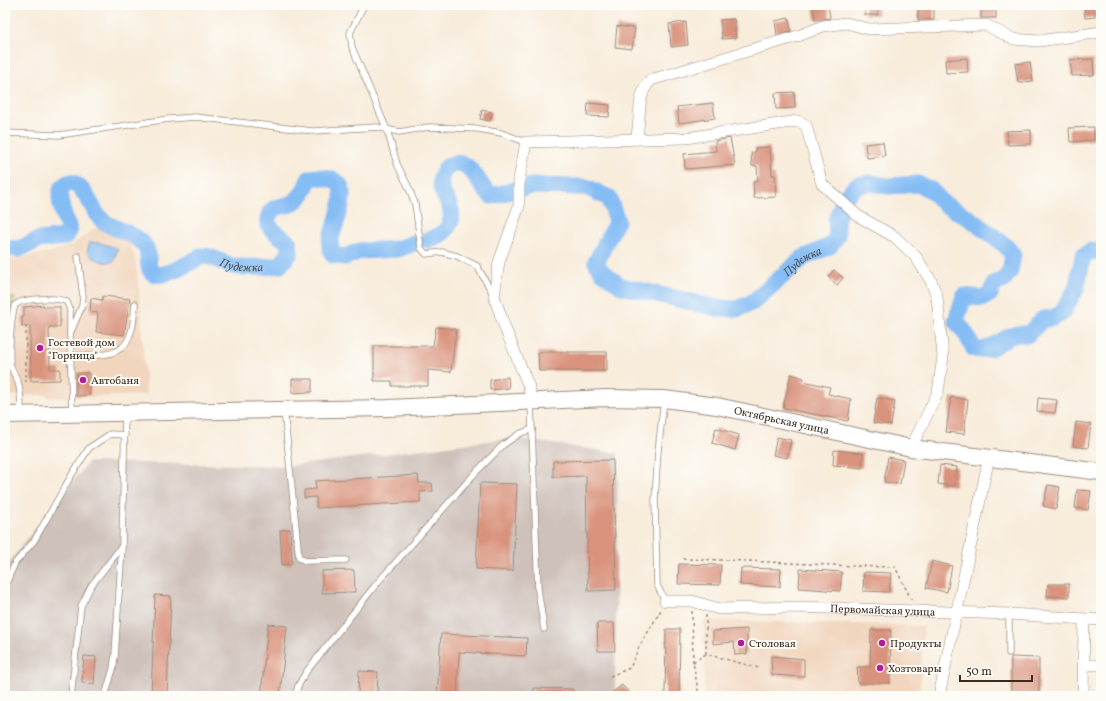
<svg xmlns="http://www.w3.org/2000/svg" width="1106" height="701" viewBox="0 0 1106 701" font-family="Vollkorn,serif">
	<rect width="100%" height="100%" fill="#fdfcf7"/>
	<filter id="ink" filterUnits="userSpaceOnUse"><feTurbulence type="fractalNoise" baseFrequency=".025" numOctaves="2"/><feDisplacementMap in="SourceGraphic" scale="8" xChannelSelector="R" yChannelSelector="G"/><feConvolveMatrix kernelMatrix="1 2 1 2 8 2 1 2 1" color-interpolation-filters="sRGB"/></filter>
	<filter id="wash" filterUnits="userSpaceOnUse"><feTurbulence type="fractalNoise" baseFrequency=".012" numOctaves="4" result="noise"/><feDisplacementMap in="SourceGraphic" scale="16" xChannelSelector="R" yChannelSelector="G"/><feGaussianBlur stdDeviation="0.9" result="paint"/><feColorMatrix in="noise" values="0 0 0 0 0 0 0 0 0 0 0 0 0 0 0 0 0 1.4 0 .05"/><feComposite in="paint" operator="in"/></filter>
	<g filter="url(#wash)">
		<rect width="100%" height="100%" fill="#f8ecdb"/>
		<g fill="#f1d5bd">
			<polygon points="98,226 129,241 135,256 139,288 146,395 48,398 47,395 5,396 5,261 51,252 72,245"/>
			<polygon points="704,620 924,626 919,696 705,696"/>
		</g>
		<polygon fill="#cec1ba" points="511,438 618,453 615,696 5,696 5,567 88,462 290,466"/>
		<polygon fill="#b9c96c" stroke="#7a7a45" points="5,297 15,298 9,314 9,326 5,326"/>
		<path fill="#84bcf4" stroke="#607389" d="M90,242L100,243L117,248V251L113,262C104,264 93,259 87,252Z"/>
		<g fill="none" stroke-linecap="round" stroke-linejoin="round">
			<g stroke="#84bcf4" stroke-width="17">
				<path id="s1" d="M428,240C443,236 456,225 450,207C448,200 442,194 441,187C438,172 451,157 466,166C475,171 482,189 491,196L531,186L586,187L609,198L617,221L596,262L602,272L621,286L717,308L737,309L753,302L803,258L830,246L837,236L836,220L845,197L857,185L871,183L888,186L918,184L931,190L944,204L969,218L1006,246L1013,255L1010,271L1003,281L995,283L990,294L981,298L964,296L956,321L966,334L974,349C998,354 1004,329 1027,335L1043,319L1053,318L1062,313L1076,289L1083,256L1091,251L1101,253"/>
				<path id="s2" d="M5,248L19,249L38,240L65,237L69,230C65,217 50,187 71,182C86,188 90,205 99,217C109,229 127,230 139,240C150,248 147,256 149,267C153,287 192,261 202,256C213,256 220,262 229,265C241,269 267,267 280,265L290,253L289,243C283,237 275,234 270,227C267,224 267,220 269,216C272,203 285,209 294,202C302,197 306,188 309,179C317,176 322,177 330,179C357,184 331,229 330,243C330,248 331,251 333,255L345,257L360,251L398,249L414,243"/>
			</g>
		</g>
		<g id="blocks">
			<g fill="#d9937d">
				<polygon points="813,5 828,5 830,18 815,20"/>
				<polygon points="865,5 877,5 878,15 865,15"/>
				<rect x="918" y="5" width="16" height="15"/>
				<rect x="981" y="5" width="15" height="13"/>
				<polygon points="1084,5 1095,5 1095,17 1085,18"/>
				<polygon points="789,18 791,31 777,35 775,21"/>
				<polygon points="734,19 736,38 722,39 720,20"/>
				<polygon points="686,22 688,45 671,47 669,24"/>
				<polygon points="617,26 635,28 632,49 615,47"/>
				<polygon points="967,58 968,72 946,73 945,60"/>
				<polygon points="1093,59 1094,75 1072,76 1070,60"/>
				<polygon points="1030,62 1033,81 1018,83 1015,64"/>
				<polygon points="794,92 795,108 776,109 775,93"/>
				<polygon points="588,103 610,105 609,117 587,116"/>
				<polygon points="713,103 715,118 679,123 677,107"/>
				<polygon points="482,110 492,112 490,121 480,119"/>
				<polygon points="1094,127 1094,140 1070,142 1069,128"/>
				<polygon points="1031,130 1031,144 1008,145 1007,131"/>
				<polygon points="730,138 735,165 685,169 684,154 716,151 715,141"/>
				<polygon points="883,142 885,156 867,158 865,144"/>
				<polygon points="770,147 772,175 775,175 776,197 754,198 753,182 758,181 757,166 752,166 751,153 755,152 755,148"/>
				<polygon points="834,270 843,278 837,285 828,277"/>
				<polygon points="103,296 130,299 124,335 96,332 98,313 90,312 91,298 102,300"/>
				<polygon points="44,305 44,307 60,307 60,327 49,327 50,369 60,369 60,380 31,381 30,326 22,326 22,317 24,317 24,307"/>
				<polygon points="436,327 456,329 451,372 428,370 428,386 392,386 392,381 374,381 374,346 433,346"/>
				<polygon points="538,352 607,352 607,371 539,371"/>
				<polygon points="77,373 89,373 90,395 76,396"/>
				<polygon points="791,374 804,378 803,381 830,387 828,394 851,399 848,421 783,408"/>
				<polygon points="508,377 509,388 490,390 490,380"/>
				<polygon points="292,379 312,379 312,392 292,393"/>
				<polygon points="951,397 968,400 964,434 946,432"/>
				<polygon points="877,398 895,401 891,425 873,423"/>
				<polygon points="1038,398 1057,400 1055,413 1037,411"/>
				<polygon points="1076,422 1091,424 1088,448 1073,446"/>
				<polygon points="716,428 739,435 735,450 712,443"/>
				<polygon points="777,437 791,440 787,458 773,455"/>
				<polygon points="834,450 863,453 862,468 833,465"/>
				<polygon points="888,457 904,460 900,484 884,482"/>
				<polygon points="613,460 616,590 588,591 586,476 553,477 553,461"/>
				<polygon points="940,465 957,467 955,486 938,484"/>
				<polygon points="418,475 419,483 432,483 433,491 420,492 420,502 316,508 316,497 304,498 304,490 316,489 315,481"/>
				<polygon points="480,483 517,484 513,571 476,569"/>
				<polygon points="1048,485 1060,487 1056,509 1043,506"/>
				<polygon points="1077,490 1091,491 1088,510 1075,508"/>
				<polygon points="290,529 292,564 282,565 280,530"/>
				<polygon points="932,561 952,566 947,592 926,588"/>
				<polygon points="679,564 721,565 720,585 678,584"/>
				<polygon points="741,568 781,569 780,587 740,585"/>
				<polygon points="800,569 842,572 840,591 799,588"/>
				<polygon points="354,570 355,592 322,593 322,571"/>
				<polygon points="864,572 891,573 889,592 863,591"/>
				<polygon points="1048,584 1069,584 1069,597 1047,596"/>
				<polygon points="155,595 171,596 167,696 151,696"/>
				<polygon points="597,623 614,623 615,651 598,651"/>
				<polygon points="268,624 287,626 280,696 261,696"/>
				<polygon points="666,629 680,629 679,696 665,696"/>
				<polygon points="747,629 747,654 735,655 734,642 713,644 713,631"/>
				<polygon points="871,630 891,630 890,683 858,683 857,667 870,667"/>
				<polygon points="441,634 527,638 526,656 459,652 457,696 437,696"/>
				<polygon points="84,656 96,657 94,684 82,683"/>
				<polygon points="771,656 804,659 804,677 772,675"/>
				<polygon points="1011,657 1039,658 1039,696 1011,696"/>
				<polygon points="359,671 378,672 377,696 358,696"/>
				<polygon points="622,685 632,696 608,696"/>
				<polygon points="534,688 573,689 573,696 533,696"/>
			</g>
		</g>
	</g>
	<g filter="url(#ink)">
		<use href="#blocks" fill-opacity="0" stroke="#9a8b7c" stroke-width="1"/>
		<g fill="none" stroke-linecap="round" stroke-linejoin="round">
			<g stroke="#9a8b7c" stroke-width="7">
				<g id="lane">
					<polyline points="364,5 350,33 352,47 387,130 397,164 409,188 415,204 421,248 426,254 442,252 457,256 477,266 493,294"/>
					<polyline points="5,133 59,135 169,119 195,117 313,131 377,127 399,132 429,127 479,129 501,133 526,142"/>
					<path d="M71,356C92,355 122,360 130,335C134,326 134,314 135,304"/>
					<polyline points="664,400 658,451 655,499 657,585 665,601"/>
					<polyline points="531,402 538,590 544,629"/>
					<polyline points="284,410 299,558 306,561 346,560"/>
					<path d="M21,413C21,402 21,392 18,382C16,377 13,373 11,367C8,356 11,316 15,305C22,298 57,297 67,302L70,310V334"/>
					<polyline points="72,413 70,334 82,306 83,296 78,256"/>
					<polyline points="122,546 125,415"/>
					<polyline points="5,586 15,563 34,541 71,476 89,448 110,434 125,435"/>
					<polyline points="1009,653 1009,614"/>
					<polyline points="71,696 81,606 91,586 122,546 115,656 113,669 105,696"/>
					<polyline points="295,696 298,686 306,672 378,582 477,471 503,445 519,434 532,429"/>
				</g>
			</g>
			<g stroke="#9a8b7c" stroke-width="12">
				<g id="street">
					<path d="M636,139C642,119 635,96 651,80L801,35L823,26L846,23L869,29L986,25L1013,39L1039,41L1101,32"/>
					<polyline points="531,400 529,387 505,328 494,296 499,262 519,206 519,180 526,142 686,138 798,121 806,125 822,184 858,216 895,237 916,257 931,281 937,297 943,356 938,392 911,448"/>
					<path id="s3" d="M665,601H692L719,609L797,607L1009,614L1101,620"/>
					<polyline points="1083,665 1101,665"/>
					<polyline points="939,696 989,457"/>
					<polyline points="1083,696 1084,620"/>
				</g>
			</g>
			<g stroke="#9a8b7c" stroke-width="18">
				<g id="secondary">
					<path id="s4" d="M5,415L388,408L606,398L664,399L717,406L911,448L1101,472"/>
				</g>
			</g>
			<g stroke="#9a8b7c" stroke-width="1.5" stroke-dasharray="3 3" stroke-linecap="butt">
				<polyline points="26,326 26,382"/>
				<path d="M683,559C754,560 824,566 895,567L912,601"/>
				<polyline points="692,611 693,662 699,696"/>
				<polyline points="706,615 706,654 759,668"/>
				<polyline points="693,662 706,654"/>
				<polyline points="610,676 630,668 639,647 661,610"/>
			</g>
			<use href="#lane" stroke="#fff" stroke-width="5.5"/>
			<use href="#street" stroke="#fff" stroke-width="11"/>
			<use href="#secondary" stroke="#fff" stroke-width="16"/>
		</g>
	</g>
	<g fill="#b5179e" stroke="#fdfcf7" stroke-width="1.5">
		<circle cx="40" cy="348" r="4"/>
		<circle cx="83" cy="380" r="4"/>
		<circle cx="741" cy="643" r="4"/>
		<circle cx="882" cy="643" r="4"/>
		<circle cx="880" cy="668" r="4"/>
	</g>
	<g text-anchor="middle" stroke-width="4" stroke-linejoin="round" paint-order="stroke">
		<g font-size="11" fill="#3b2a1e" stroke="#fdfcf7" text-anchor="start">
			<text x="48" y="346">Гостевой дом<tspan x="48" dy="13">"Горница"</tspan></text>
			<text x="91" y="384">Автобаня</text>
			<text x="749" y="647">Столовая</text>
			<text x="890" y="647">Продукты</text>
			<text x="888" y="672">Хозтовары</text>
		</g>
		<g font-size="11" fill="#3b2a1e" stroke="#fdfcf7">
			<text dy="4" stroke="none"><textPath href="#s4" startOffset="779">Октябрьская улица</textPath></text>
			<text dy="4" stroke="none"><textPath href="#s3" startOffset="219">Первомайская улица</textPath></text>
		</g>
		<g font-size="12" font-style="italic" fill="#51565e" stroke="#fdfcf7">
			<text dy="4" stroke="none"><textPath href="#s2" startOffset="349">Пудежка</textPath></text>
			<text dy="4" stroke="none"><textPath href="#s1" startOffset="576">Пудежка</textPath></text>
		</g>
	</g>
	<rect width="1106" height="701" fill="none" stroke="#fdfcf7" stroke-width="20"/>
	<path d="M960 675v6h72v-6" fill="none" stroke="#3b2a1e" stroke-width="2"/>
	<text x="966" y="675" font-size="12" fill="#3b2a1e" stroke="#fdfcf7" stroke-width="3" paint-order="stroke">50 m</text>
</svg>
